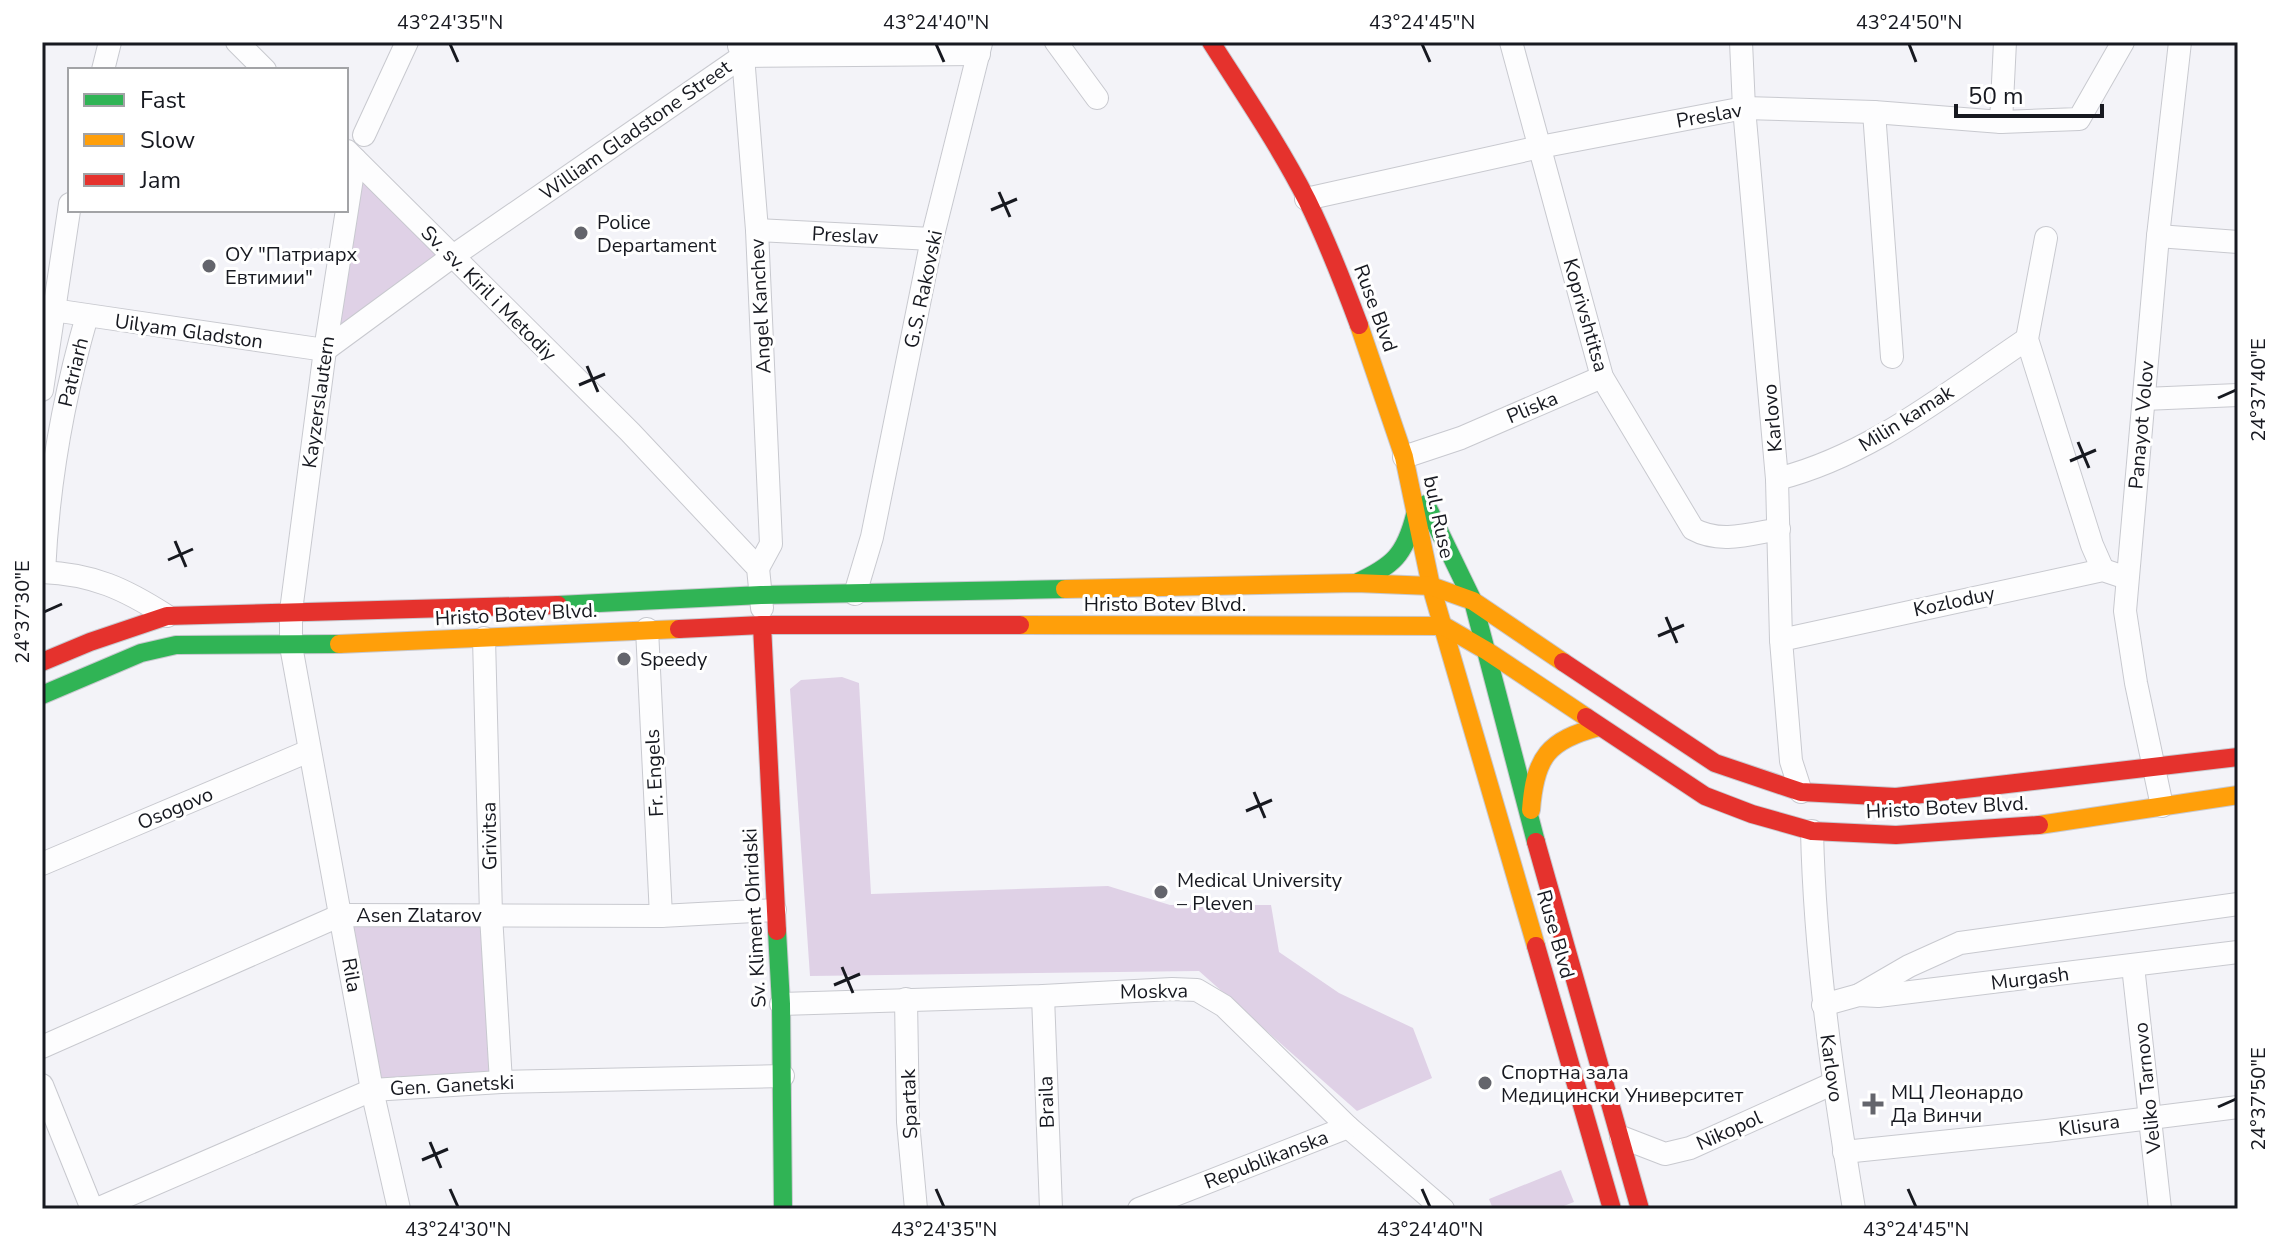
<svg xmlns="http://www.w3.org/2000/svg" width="2280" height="1251" viewBox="0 0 2280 1251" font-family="'Nunito Sans',sans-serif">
	<rect width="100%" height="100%" fill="#f3f3f8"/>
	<g fill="#dfd1e6">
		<polygon points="355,159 453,256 325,350"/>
		<polygon points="842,677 859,683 871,894 1108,886 1170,905 1271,905 1279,952 1339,993 1413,1028 1432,1078 1357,1111 1199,971 810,976 790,689 801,680"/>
		<polygon points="341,915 491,915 501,1082 372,1090"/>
		<polygon points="1561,1170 1574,1202 1556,1209 1493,1209 1489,1199"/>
	</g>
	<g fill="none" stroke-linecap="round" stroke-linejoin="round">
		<g stroke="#c8c9cf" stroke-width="24">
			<g id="street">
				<polyline points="237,42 265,70"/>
				<polyline points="1056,42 1097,98"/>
				<path d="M1511,42L1602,377L1693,529C1720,544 1750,534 1779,529"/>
				<polyline points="1741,42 1744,108 1777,479 1781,640 1791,761 1801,792"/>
				<polyline points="739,46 743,56 757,230 771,544 758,568"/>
				<polyline points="103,70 110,42"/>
				<polyline points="1874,112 1892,357"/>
				<polyline points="2001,122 2005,42"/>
				<polyline points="364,135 407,42"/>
				<polyline points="347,151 630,432 758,568 762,608"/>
				<polyline points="355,159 325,350 291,611 291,646 372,1090 399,1209"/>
				<polyline points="1306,199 1540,147 1744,108 1874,112 2001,122 2079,119 2123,42"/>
				<polyline points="757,230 932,239"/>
				<polyline points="2158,236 2238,242"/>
				<polyline points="2046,238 2027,339 2092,545 2103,570"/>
				<polyline points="53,310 325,350 453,256 743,56 979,54"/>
				<polyline points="42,390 70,204"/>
				<polyline points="2144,399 2238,395"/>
				<polyline points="1404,457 1461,438 1602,377"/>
				<path d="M1777,479C1870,456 1948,392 2027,339"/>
				<path d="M42,572C93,574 125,589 167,616"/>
				<path d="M44,572C48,485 63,399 87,316"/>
				<polyline points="855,594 872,537 932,239 981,43"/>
				<polyline points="647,629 661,916"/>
				<polyline points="484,638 491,915 501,1082"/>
				<polyline points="1781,640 2103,570 2127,578"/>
				<polyline points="2162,806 2136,683 2125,611 2158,236 2180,42"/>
				<path d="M1812,831C1815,958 1833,1083 1854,1209"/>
				<polyline points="42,864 309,751"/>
				<polyline points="2133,966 2160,1209"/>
				<polyline points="1859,995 1909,966 1960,943 2238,904"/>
				<polyline points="1043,996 1051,1209"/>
				<polyline points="906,999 908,1122 916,1209"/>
				<polyline points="781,1004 1043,996 1172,989 1197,990 1224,1006 1348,1127 1443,1209"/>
				<polyline points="1823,1005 1859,995 1878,996 2238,952"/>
				<polyline points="42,1047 341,915 661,916 775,910"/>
				<polyline points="42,1085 92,1209"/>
				<polyline points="1621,1137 1665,1154 1690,1148 1834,1083"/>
				<polyline points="1844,1152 2047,1131 2238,1107"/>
				<polyline points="97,1209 372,1090 501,1082 783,1076"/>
				<polyline points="1139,1209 1348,1127"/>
			</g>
		</g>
		<g stroke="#c8c9cf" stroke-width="20">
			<g id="fast">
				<polyline points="1426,504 1473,601 1536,842"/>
				<path d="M1356,583C1393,566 1405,555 1415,515"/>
				<polyline points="558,605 761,595 1065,589"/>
				<polyline points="42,695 141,653 176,645 339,644"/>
				<polyline points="777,931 781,1004 783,1209"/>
			</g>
		</g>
		<g stroke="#c8c9cf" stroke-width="20">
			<g id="slow">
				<polyline points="1359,325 1404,457 1431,586 1536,946"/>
				<polyline points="1065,589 1356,583 1431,586 1473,601 1563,662"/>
				<polyline points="1020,625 1444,626 1487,651 1586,717"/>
				<polyline points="339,644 679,629"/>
				<path d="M1531,810C1535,757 1548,740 1599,727"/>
				<polyline points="2039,825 2238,795"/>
			</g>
		</g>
		<g stroke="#c8c9cf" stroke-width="20">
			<g id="jam">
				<path d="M1211,42C1244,94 1279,145 1307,200C1327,241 1343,282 1359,325"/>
				<polyline points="762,625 777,931"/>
				<polyline points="679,629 762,625 1020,625"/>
				<polyline points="42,662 90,642 167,616 558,605"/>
				<polyline points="1563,662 1715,763 1801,792 1896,797 2238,757"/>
				<polyline points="1586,717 1705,796 1752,814 1812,831 1896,835 2039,825"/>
				<polyline points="1536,842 1640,1209"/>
				<polyline points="1536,946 1612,1209"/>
			</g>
		</g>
		<use href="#street" stroke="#fdfdfe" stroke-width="22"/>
		<use href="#fast" stroke="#30b455" stroke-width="18"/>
		<use href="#slow" stroke="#ff9f0a" stroke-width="18"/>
		<use href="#jam" stroke="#e5322d" stroke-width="18"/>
	</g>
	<path fill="none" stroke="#171920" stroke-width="3" d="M450,44L458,62M936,44L944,62M1422,44L1430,62M1909,44L1916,62M999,192L1010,217M991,210L1017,199M587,366L598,392M579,385L605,374M2218,398L2236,390M2078,442L2089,468M2070,461L2096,450M175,541L186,567M168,560L193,549M44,612L62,604M1666,617L1677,643M1658,636L1684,625M1254,792L1265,818M1246,811L1272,800M842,967L853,993M834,985L860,974M2218,1107L2236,1099M430,1142L441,1168M422,1160L448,1149M450,1189L458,1207M936,1189L944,1207M1422,1189L1430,1207M1908,1189L1916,1207"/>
	<g fill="#64656c" stroke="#fff" stroke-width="3">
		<circle cx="581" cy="233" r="8"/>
		<circle cx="209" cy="266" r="8"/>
		<circle cx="624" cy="659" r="8"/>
		<circle cx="1161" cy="892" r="8"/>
		<circle cx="1485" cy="1083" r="8"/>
		<path d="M1869 1092h8v8h8v8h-8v8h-8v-8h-8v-8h8z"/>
	</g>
	<g text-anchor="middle" stroke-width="6" stroke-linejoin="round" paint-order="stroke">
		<g font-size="20" fill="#171920" stroke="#fff">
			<text transform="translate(1709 115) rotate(-10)" y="7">Preslav</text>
			<text transform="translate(635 130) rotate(-35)" y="7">William Gladstone Street</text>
			<text transform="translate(845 235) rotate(3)" y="7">Preslav</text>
			<text transform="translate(923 289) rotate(-78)" y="7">G.S. Rakovski</text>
			<text transform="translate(489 293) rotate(45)" y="7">Sv. sv. Kiril i Metodiy</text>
			<text transform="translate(760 306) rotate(-93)" y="7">Angel Kanchev</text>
			<text transform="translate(1376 308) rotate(70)" y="7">Ruse Blvd</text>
			<text transform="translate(1586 315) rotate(74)" y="7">Koprivshtitsa</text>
			<text transform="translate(189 331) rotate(8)" y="7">Uilyam Gladston</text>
			<text transform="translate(73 372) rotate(-76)" y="7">Patriarh</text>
			<text transform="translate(318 402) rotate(-82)" y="7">Kayzerslautern</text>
			<text transform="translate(1532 407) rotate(-23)" y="7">Pliska</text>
			<text transform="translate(1772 418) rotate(-95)" y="7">Karlovo</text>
			<text transform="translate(1906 418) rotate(-32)" y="7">Milin kamak</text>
			<text transform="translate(2141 425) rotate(-85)" y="7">Panayot Volov</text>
			<text transform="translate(1439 517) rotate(78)" y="7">bul. Ruse</text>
			<text transform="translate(1954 601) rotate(-12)" y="7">Kozloduy</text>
			<text x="1165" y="611">Hristo Botev Blvd.</text>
			<text transform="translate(516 614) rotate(-3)" y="7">Hristo Botev Blvd.</text>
			<text transform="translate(654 773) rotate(-93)" y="7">Fr. Engels</text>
			<text transform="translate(1947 807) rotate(-3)" y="7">Hristo Botev Blvd.</text>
			<text transform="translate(175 808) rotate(-23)" y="7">Osogovo</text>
			<text transform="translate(489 836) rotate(-91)" y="7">Grivitsa</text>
			<text x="419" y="922">Asen Zlatarov</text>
			<text transform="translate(754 918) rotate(-93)" y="7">Sv. Kliment Ohridski</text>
			<text transform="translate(1556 934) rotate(74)" y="7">Ruse Blvd</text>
			<text transform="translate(352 975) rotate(80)" y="7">Rila</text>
			<text transform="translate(2030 978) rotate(-7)" y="7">Murgash</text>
			<text transform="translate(1154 991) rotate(-1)" y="7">Moskva</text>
			<text transform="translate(1832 1068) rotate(82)" y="7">Karlovo</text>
			<text transform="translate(452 1085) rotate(-3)" y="7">Gen. Ganetski</text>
			<text transform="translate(2147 1088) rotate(-96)" y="7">Veliko Tarnovo</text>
			<text transform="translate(1046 1102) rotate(-92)" y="7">Braila</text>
			<text transform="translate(909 1104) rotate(-92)" y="7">Spartak</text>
			<text transform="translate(2089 1125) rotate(-8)" y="7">Klisura</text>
			<text transform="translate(1729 1130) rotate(-24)" y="7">Nikopol</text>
			<text transform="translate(1266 1159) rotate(-21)" y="7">Republikanska</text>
		</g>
		<g font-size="20" fill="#171920" stroke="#fff" text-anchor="start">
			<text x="597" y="229">Police<tspan x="597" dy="23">Departament</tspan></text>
			<text x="225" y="261">ОУ "Патриарх<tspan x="225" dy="23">Евтимии"</tspan></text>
			<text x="640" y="666">Speedy</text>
			<text x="1177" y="887">Medical University<tspan x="1177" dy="23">– Pleven</tspan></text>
			<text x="1501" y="1079">Спортна зала<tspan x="1501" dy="23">Медицински Университет</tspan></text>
			<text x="1891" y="1099">МЦ Леонардо<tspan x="1891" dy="23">Да Винчи</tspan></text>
		</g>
	</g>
	<rect width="2280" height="1251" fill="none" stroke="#ffffff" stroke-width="88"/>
	<rect x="68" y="68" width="280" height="144" fill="#ffffff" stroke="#a2a3a6" stroke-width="2"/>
	<rect x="84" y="94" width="40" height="12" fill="#30b455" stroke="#a2a3a6" stroke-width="2"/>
	<text x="140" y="108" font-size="24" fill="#171920">Fast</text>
	<rect x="84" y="134" width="40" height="12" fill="#ff9f0a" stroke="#a2a3a6" stroke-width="2"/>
	<text x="140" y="148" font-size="24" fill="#171920">Slow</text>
	<rect x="84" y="174" width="40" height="12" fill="#e5322d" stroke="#a2a3a6" stroke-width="2"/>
	<text x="140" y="188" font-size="24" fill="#171920">Jam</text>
	<path d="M1956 104v12h146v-12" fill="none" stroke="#171920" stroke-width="4"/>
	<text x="1968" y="104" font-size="24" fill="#171920" stroke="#ffffff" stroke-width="6" paint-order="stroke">50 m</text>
	<rect x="44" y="44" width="2192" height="1163" fill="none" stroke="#171920" stroke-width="3"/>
	<g font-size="20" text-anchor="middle" fill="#171920">
		<text x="450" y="29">43°24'35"N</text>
		<text x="936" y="29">43°24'40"N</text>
		<text x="1422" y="29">43°24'45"N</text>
		<text x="1909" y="29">43°24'50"N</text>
		<text transform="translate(2258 390) rotate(-90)" y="7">24°37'40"E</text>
		<text transform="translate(22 612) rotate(-90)" y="7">24°37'30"E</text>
		<text transform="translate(2258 1099) rotate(-90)" y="7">24°37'50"E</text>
		<text x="458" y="1236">43°24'30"N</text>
		<text x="944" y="1236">43°24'35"N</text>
		<text x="1430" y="1236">43°24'40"N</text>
		<text x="1916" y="1236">43°24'45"N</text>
	</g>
</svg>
